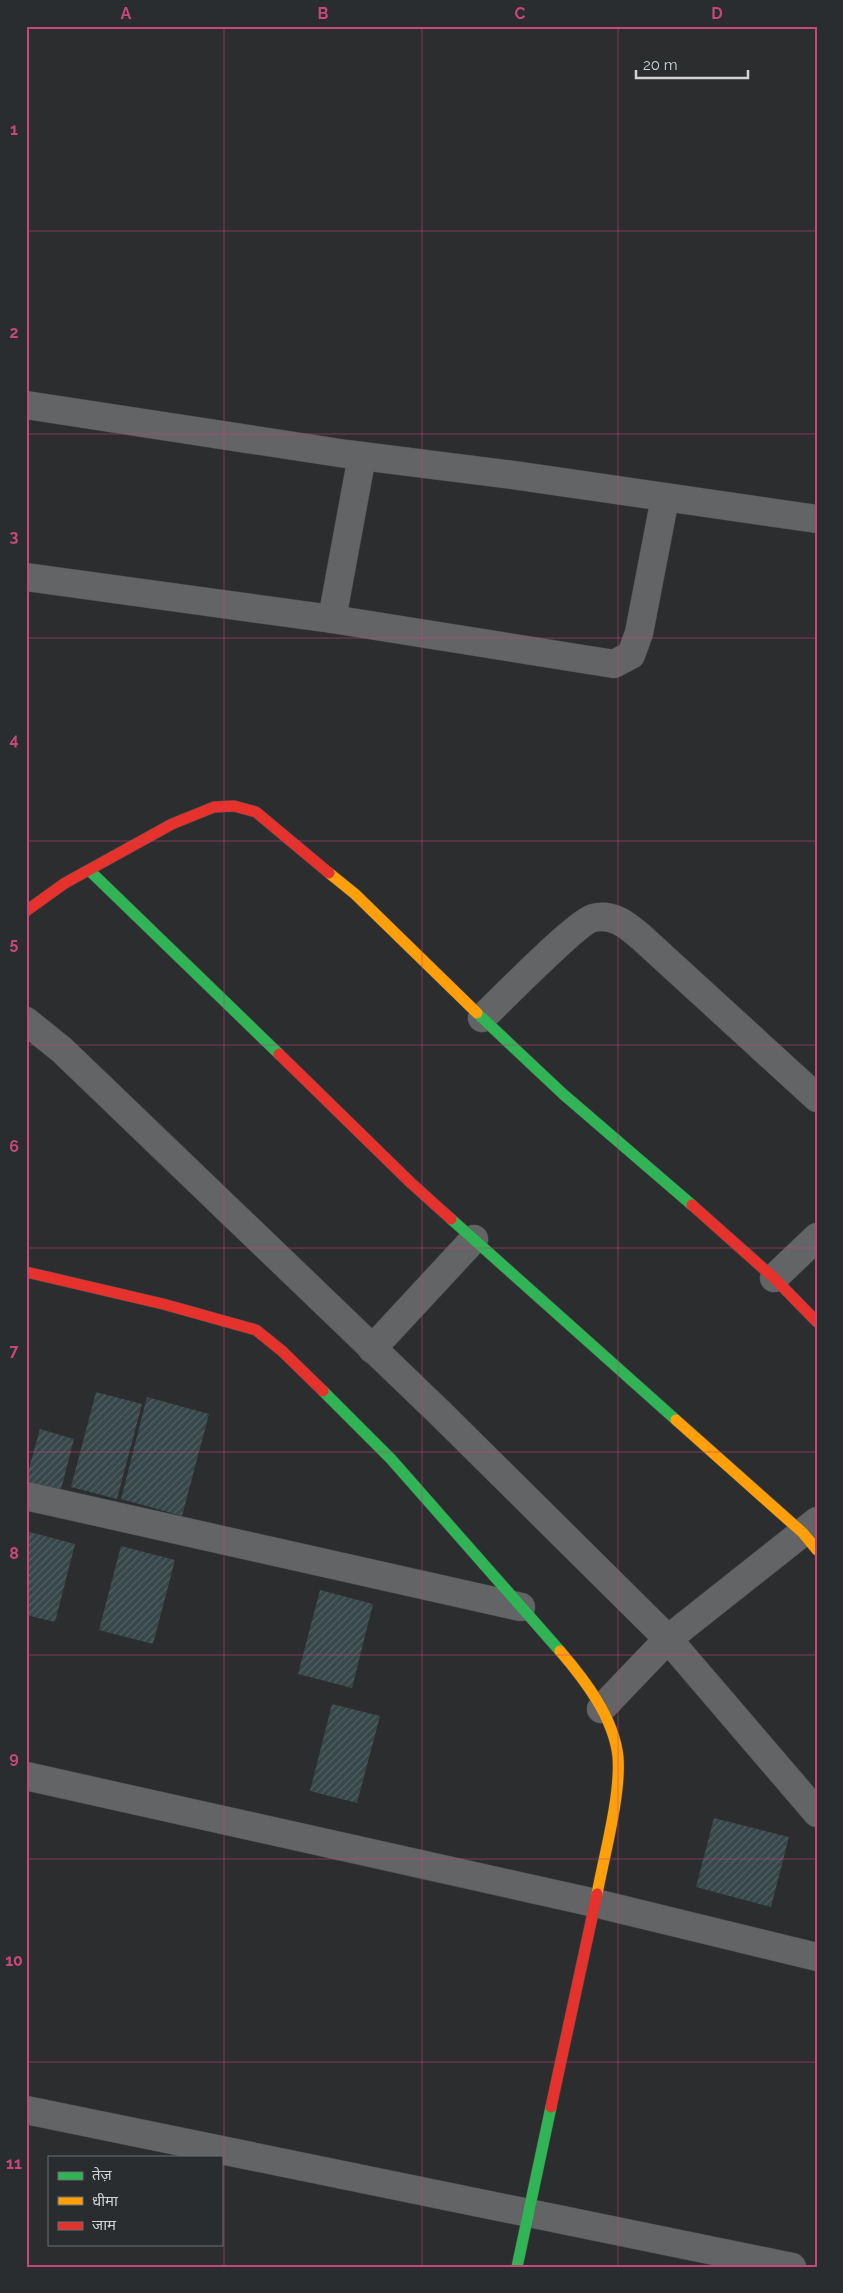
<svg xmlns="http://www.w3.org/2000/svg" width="843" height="2293" viewBox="0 0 843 2293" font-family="Raleway,'Noto Sans Devanagari',sans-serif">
	<defs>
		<pattern id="building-hatch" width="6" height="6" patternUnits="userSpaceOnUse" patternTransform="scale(1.25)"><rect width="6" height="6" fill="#374749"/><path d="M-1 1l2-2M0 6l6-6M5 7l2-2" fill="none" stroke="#536162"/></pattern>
	</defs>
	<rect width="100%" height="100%" fill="#2b2d2e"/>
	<g fill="url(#building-hatch)">
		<polygon points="96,1392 142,1404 117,1499 71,1487"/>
		<polygon points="147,1397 209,1414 182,1516 121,1499"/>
		<polygon points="40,1429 74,1439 59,1497 26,1489 26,1479"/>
		<polygon points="26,1531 75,1544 55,1622 26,1615"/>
		<polygon points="121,1546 175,1560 153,1644 99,1630"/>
		<polygon points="320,1590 373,1604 352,1688 298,1674"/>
		<polygon points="332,1704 380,1716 357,1803 310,1791"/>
		<polygon points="714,1818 789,1837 771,1907 696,1887"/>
	</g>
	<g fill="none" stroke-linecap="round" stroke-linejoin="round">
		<g stroke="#494b4c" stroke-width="29">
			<g id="street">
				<polyline points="26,405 346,454 513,475 817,519"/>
				<polyline points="26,577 332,619 614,664 631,655 639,633 665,498"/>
				<polyline points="332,619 362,456"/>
				<path d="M482,1018C500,1001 577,922 593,918C613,913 627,925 641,937L817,1098"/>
				<polyline points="26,1021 62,1050 440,1413 668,1639 601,1709"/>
				<polyline points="774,1278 817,1237"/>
				<polyline points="372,1349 474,1239"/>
				<polyline points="26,1496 521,1607"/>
				<polyline points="817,1521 668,1639 817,1813"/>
				<polyline points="26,1776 595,1903 817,1957"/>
				<polyline points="26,2110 792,2267"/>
			</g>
		</g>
		<g stroke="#494b4c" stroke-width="12">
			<g id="fast">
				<polyline points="90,871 279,1054"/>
				<polyline points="477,1013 563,1094 692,1205"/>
				<polyline points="451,1219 676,1420"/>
				<polyline points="323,1391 391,1459 560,1651"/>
				<polyline points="517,2267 551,2107"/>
			</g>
		</g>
		<g stroke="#494b4c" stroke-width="12">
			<g id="slow">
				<polyline points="329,873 355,894 477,1013"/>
				<polyline points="676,1420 803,1533 817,1550"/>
				<path d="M560,1651C585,1680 614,1718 618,1757C621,1795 604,1856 597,1894"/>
			</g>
		</g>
		<g stroke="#494b4c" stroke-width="12">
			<g id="jam">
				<polyline points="26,911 65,883 172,824 214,807 234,806 256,812 329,873"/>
				<polyline points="279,1054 411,1183 451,1219"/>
				<polyline points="692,1205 774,1278 817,1322"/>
				<polyline points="26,1272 163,1304 256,1330 282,1351 323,1391"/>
				<polyline points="551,2107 597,1894"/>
			</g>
		</g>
		<use href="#street" stroke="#636465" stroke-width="28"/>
		<use href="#fast" stroke="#30b455" stroke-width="11"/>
		<use href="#slow" stroke="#ff9f0a" stroke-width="11"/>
		<use href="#jam" stroke="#e5322d" stroke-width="11"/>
	</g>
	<path fill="none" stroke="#c64779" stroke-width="1" stroke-opacity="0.55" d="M224,26V2267M422,26V2267M618,26V2267M26,231H817M26,434H817M26,638H817M26,841H817M26,1045H817M26,1248H817M26,1452H817M26,1655H817M26,1859H817M26,2062H817"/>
	<rect width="843" height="2293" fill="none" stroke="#2a2d2f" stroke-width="55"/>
	<rect x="48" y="2156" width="175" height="90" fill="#2a2d2f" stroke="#6d6f71"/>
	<rect x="58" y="2172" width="25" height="8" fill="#30b455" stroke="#6d6f71"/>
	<text x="92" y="2180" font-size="15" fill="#d1d3d3">तेज़</text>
	<rect x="58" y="2197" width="25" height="8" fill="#ff9f0a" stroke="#6d6f71"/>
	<text x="92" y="2206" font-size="15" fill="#d1d3d3">धीमा</text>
	<rect x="58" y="2222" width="25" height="8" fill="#e5322d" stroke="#6d6f71"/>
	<text x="92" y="2230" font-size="15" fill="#d1d3d3">जाम</text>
	<path d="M636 70v8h112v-8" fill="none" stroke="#d1d3d3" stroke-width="2.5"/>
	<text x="643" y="70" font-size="15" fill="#d1d3d3" stroke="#2a2d2f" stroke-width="4" paint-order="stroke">20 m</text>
	<rect x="28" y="28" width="788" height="2238" fill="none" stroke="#c64779" stroke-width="2"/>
	<g font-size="16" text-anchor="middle" font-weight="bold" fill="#c64779">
		<text x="126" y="19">A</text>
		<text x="323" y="19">B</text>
		<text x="520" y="19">C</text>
		<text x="717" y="19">D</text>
		<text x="14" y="135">1</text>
		<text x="14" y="338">2</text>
		<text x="14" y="542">3</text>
		<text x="14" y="745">4</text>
		<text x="14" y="949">5</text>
		<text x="14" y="1152">6</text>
		<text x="14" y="1356">7</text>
		<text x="14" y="1559">8</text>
		<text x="14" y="1763">9</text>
		<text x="14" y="1966">10</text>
		<text x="14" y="2169">11</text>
	</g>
</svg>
